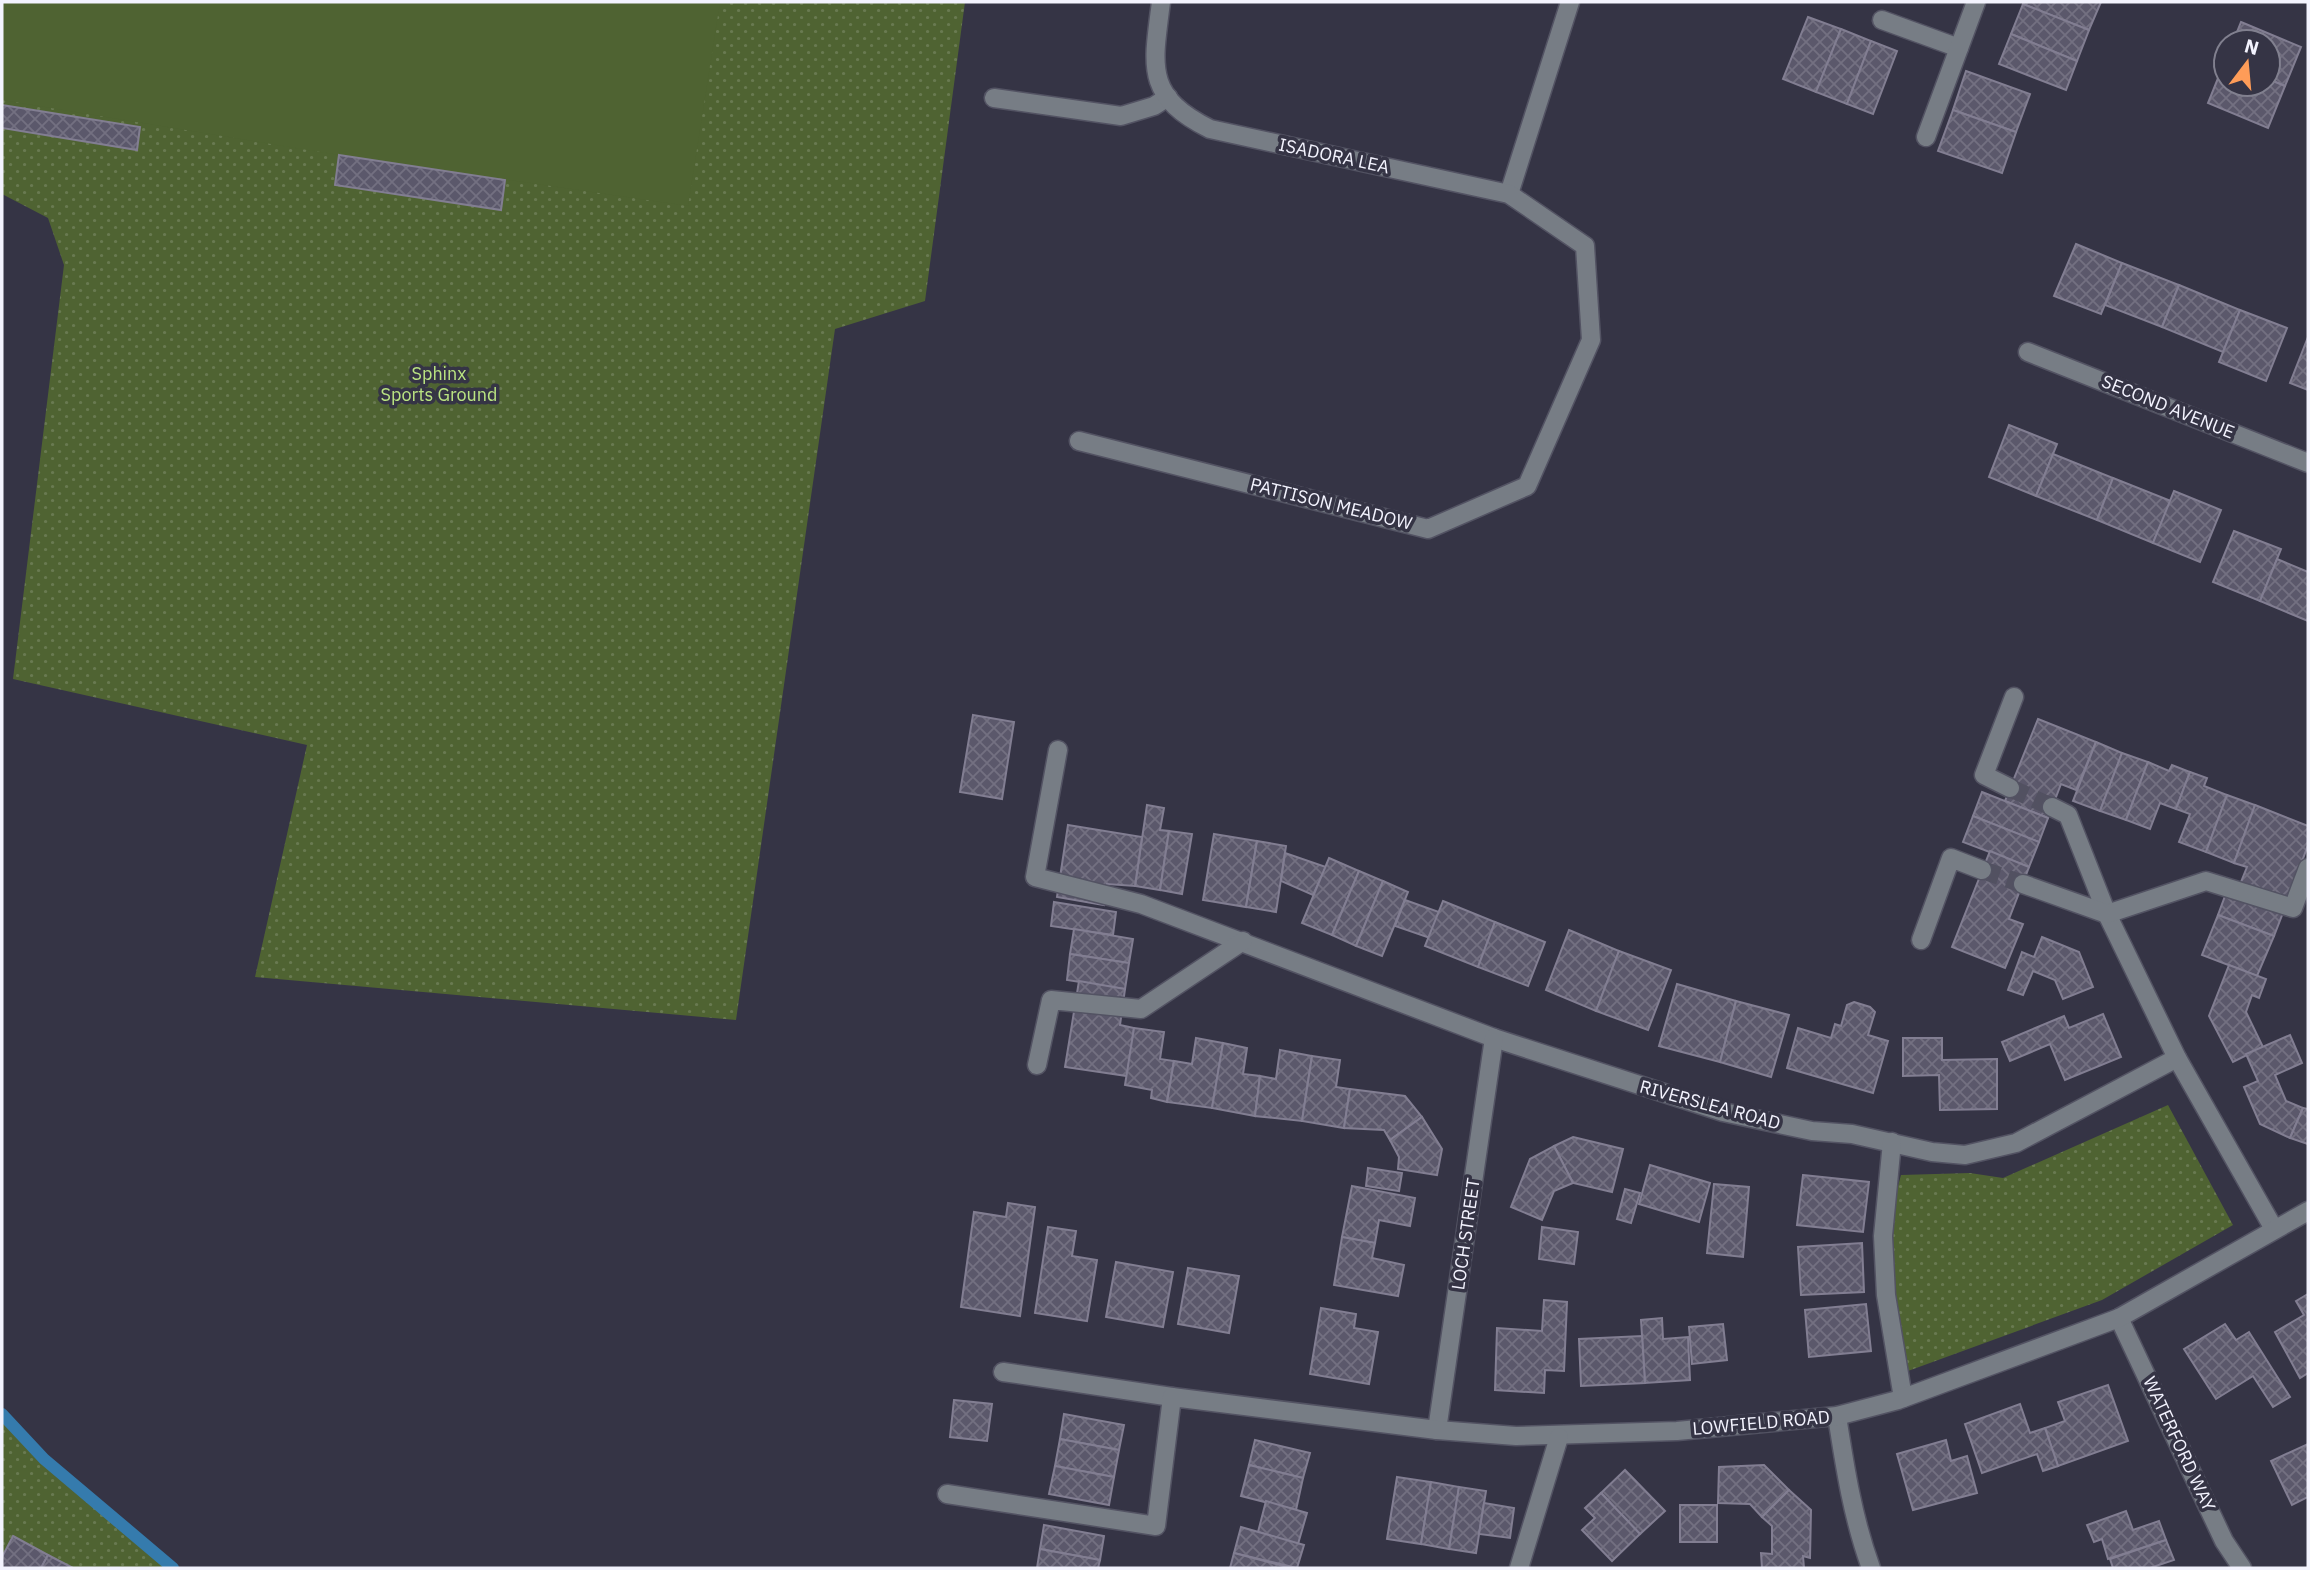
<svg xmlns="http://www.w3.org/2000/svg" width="2310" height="1570" viewBox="0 0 2310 1570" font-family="'IBM Plex Sans',sans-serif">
	<defs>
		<pattern id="grass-dots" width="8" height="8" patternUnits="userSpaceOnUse" patternTransform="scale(1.75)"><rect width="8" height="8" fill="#4f6332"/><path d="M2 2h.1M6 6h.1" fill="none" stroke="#697a51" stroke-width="1.8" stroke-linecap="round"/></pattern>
		<pattern id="building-cross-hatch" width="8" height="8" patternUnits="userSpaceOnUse" patternTransform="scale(1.75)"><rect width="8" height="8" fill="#5b586b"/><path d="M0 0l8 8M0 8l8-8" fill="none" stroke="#737081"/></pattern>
	</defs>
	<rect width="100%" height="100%" fill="#353445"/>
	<g fill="url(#grass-dots)">
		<polygon points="2,2 965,2 925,301 835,329 736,1020 255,977 307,745 13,679 64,265 48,218 2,194"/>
		<polygon points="2168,1105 2233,1225 2102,1300 1908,1371 1895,1292 1890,1215 1901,1175 1970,1173 2003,1178"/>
		<polygon points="2,1414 44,1459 173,1568 2,1568"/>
	</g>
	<polygon fill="#4f6332" points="2,2 720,2 688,206 339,155 2,100"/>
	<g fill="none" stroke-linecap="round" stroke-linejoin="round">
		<polyline stroke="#357bad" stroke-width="12" points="2,1414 44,1459 173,1568"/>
	</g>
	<g fill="url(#building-cross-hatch)" stroke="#827e92" stroke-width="2">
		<polygon points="2024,2 2101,2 2089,30 2023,4"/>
		<polygon points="2023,4 2089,30 2077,61 2011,34"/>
		<polygon points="1808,17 1841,29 1816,92 1783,79"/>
		<polygon points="2241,22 2301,47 2285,86 2268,79 2268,42 2233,42"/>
		<polygon points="1841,29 1871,41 1847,104 1816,92"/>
		<polygon points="2011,34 2077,61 2066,90 1999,64"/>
		<polygon points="1871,41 1897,51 1873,114 1847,104"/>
		<polygon points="2225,61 2226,84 2268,84 2268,79 2285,86 2268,128 2208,103"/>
		<polygon points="1966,71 2030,94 2016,132 1953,110"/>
		<polygon points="2,105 140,127 137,150 2,128"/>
		<polygon points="1953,110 2016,132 2002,173 1938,151"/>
		<polygon points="339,155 505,180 501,210 335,185"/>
		<polygon points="2076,244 2122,263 2101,314 2054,296"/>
		<polygon points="2122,263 2179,285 2162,327 2105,305"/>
		<polygon points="2179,285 2240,310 2223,352 2162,327"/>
		<polygon points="2240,310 2287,328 2266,381 2219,362"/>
		<polygon points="2308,337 2308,390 2290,383"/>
		<polygon points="2009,425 2057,444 2036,496 1989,477"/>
		<polygon points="2053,454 2113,478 2097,520 2036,496"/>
		<polygon points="2113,478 2171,501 2153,543 2097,520"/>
		<polygon points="2174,491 2221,510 2200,562 2153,543"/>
		<polygon points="2234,531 2281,549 2260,601 2213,582"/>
		<polygon points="2277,559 2308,572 2308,621 2260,601"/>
		<polygon points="973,715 1014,722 1002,799 960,792"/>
		<polygon points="2038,719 2096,742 2076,790 2061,784 2048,818 2005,801"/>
		<polygon points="2096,742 2122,753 2100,811 2073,801"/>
		<polygon points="2122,753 2148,762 2126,820 2100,811"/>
		<polygon points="2148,762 2169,771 2172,765 2190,772 2176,809 2160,803 2150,829 2126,820"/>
		<polygon points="2190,772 2207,778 2204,786 2227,795 2206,852 2179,842 2190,814 2176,809"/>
		<polygon points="1982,792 2048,818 2039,842 1973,816"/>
		<polygon points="2227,795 2255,805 2234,863 2206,852"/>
		<polygon points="1147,805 1164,808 1160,830 1169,831 1160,890 1135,886"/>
		<polygon points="2255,805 2308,826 2308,845 2284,910 2237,892 2247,867 2234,863"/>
		<polygon points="1973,816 2039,842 2029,867 1963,842"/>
		<polygon points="1068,825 1142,837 1135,886 1107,884 1104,905 1057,897"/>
		<polygon points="1169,831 1192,834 1182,894 1160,890"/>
		<polygon points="1214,834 1257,841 1246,907 1203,900"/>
		<polygon points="1257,841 1286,846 1276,912 1246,907"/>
		<polygon points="1990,851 2029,867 2009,919 2023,924 2005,968 1952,947"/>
		<polygon points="1285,853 1326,867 1313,895 1281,881"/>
		<polygon points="1329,858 1359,871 1332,935 1302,923"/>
		<polygon points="1359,871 1383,881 1356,946 1332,935"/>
		<polygon points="1383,881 1408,892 1382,956 1356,946"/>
		<polygon points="2228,888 2284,910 2274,936 2218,915"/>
		<polygon points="1405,900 1439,912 1430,938 1395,926"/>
		<polygon points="1443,901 1495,922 1478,967 1425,946"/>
		<polygon points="1054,902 1116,912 1113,935 1051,926"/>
		<polygon points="2218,915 2274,936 2257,976 2202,955"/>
		<polygon points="1495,922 1545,942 1528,986 1478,967"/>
		<polygon points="1074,929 1133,939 1129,963 1070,954"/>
		<polygon points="1569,930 1619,951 1596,1011 1546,990"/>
		<polygon points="2042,937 2079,952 2093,987 2063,999 2055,980 2033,971 2023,995 2008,990 2022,952 2034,957"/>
		<polygon points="1619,951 1671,970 1648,1030 1596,1011"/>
		<polygon points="1070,954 1129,963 1125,989 1067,980"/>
		<polygon points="2229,965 2266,979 2259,998 2252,995 2246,1012 2263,1047 2233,1062 2209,1016"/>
		<polygon points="1079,981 1125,989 1120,1025 1134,1028 1127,1076 1065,1067"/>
		<polygon points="1677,984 1736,1001 1720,1062 1659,1046"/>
		<polygon points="1736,1001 1789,1015 1771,1077 1720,1062"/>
		<polygon points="1854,1002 1870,1007 1875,1012 1868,1035 1888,1041 1873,1093 1787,1068 1798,1028 1831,1038 1835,1024 1841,1026 1847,1005"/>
		<polygon points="2103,1014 2121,1057 2065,1080 2050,1044 2010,1061 2002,1042 2064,1016 2069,1028"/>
		<polygon points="1134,1028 1164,1032 1160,1059 1174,1061 1167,1102 1151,1098 1152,1090 1125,1085"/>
		<polygon points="2290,1035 2302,1063 2275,1075 2286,1101 2303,1108 2290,1138 2260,1124 2244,1087 2258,1081 2246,1054"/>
		<polygon points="1196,1038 1223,1043 1212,1108 1167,1102 1174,1061 1192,1064"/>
		<polygon points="1903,1038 1942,1038 1942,1060 1997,1059 1997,1109 1940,1110 1939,1075 1903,1076"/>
		<polygon points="1223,1043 1247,1048 1243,1074 1260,1076 1255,1116 1212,1108"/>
		<polygon points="1280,1050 1312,1056 1302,1121 1255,1116 1260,1076 1276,1079"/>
		<polygon points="1312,1056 1340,1060 1336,1087 1350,1089 1344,1128 1302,1121"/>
		<polygon points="1350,1089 1405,1096 1422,1117 1390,1140 1384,1130 1344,1128"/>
		<polygon points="2303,1108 2308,1109 2308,1144 2290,1138"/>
		<polygon points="1422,1117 1442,1149 1437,1175 1398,1169 1399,1157 1390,1140"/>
		<polygon points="1573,1137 1623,1149 1612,1192 1573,1183 1554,1146"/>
		<polygon points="1554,1146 1573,1183 1554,1191 1542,1220 1511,1207 1530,1159"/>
		<polygon points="1650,1165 1710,1183 1699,1222 1639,1204"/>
		<polygon points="1368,1168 1402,1173 1399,1191 1366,1186"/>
		<polygon points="1803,1175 1869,1182 1863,1232 1797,1225"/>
		<polygon points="1714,1184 1749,1187 1743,1257 1707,1253"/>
		<polygon points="1352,1186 1415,1198 1410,1226 1379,1220 1375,1243 1342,1237"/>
		<polygon points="1625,1189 1640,1193 1631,1223 1617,1219"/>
		<polygon points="1008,1203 1035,1207 1020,1316 961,1307 974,1212 1006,1217"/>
		<polygon points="1048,1227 1076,1231 1072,1256 1097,1260 1087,1321 1035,1313"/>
		<polygon points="1542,1227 1578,1232 1574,1264 1539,1259"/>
		<polygon points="1342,1237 1375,1243 1372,1258 1404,1265 1398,1296 1334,1285"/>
		<polygon points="1862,1243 1864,1292 1801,1295 1798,1247"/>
		<polygon points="1116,1262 1173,1272 1163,1327 1106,1317"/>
		<polygon points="1188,1268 1239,1276 1229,1333 1178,1324"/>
		<polygon points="2308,1294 2308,1373 2300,1378 2275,1332 2304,1315 2296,1301"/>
		<polygon points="1544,1300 1567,1302 1564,1371 1545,1370 1544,1393 1495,1390 1497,1328 1542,1331"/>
		<polygon points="1866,1304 1871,1351 1809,1357 1805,1310"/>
		<polygon points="1321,1308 1356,1314 1354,1328 1378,1332 1369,1384 1310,1374"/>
		<polygon points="1662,1318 1663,1339 1688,1337 1690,1380 1645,1383 1641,1320"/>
		<polygon points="1723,1324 1727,1360 1692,1364 1689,1327"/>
		<polygon points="2225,1324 2236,1340 2249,1332 2290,1397 2273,1407 2253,1376 2216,1399 2184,1349"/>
		<polygon points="1642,1336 1645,1383 1581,1386 1579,1339"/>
		<polygon points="2108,1385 2128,1441 2058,1466 2045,1428 2065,1421 2058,1402"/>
		<polygon points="954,1400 992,1404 987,1441 950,1437"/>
		<polygon points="2020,1404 2030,1433 2045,1428 2058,1466 2043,1471 2037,1454 1982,1473 1965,1424"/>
		<polygon points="1064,1414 1124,1425 1119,1450 1060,1439"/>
		<polygon points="1060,1439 1119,1450 1114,1477 1055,1466"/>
		<polygon points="1255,1440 1310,1453 1303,1478 1249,1465"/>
		<polygon points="1946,1440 1951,1461 1967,1456 1977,1493 1913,1510 1897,1454"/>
		<polygon points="2308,1444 2308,1497 2292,1505 2271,1461"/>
		<polygon points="1249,1465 1303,1478 1296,1510 1241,1496"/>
		<polygon points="1764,1465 1789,1490 1762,1517 1750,1504 1718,1503 1719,1467"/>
		<polygon points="1055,1466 1114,1477 1109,1505 1049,1494"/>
		<polygon points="1625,1470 1665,1511 1640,1534 1601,1493"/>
		<polygon points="1397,1477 1431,1482 1421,1544 1387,1539"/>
		<polygon points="1431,1482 1459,1487 1449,1549 1421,1544"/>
		<polygon points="1459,1487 1486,1491 1476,1553 1449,1549"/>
		<polygon points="1789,1490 1811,1510 1810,1558 1803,1556 1804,1568 1762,1568 1761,1553 1772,1554 1772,1526 1762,1517"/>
		<polygon points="1601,1493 1640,1534 1612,1561 1582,1530 1595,1518 1585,1508"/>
		<polygon points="1266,1501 1307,1513 1298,1544 1258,1532"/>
		<polygon points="1484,1503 1514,1508 1510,1538 1479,1534"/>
		<rect x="1680" y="1505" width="37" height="37"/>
		<polygon points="2126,1511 2133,1530 2159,1521 2166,1540 2108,1559 2102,1539 2094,1542 2087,1525"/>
		<polygon points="1044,1525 1104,1536 1100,1560 1040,1549"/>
		<polygon points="1241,1527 1304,1545 1297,1568 1234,1553"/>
		<polygon points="13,1536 48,1555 41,1568 2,1568 2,1557"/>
		<polygon points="2166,1540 2174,1560 2150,1568 2113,1568 2110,1559"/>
		<polygon points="1040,1549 1100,1560 1098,1568 1037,1568"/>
		<polygon points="1234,1553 1291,1568 1230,1568"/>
		<polygon points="48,1555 73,1568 41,1568"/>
	</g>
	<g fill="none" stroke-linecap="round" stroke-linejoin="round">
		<g stroke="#525161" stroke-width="18" stroke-dasharray="18 9" stroke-linecap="butt">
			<polyline points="2010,788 2052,807"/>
			<polyline points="1982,870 2023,884"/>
		</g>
		<g stroke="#535363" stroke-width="21">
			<g id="minor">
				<polyline points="1882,20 1959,48"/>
				<polyline points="994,98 1121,116 1154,106 1168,97"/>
				<polyline points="1926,137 1976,2"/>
				<polyline points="1509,194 1570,2"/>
				<polyline points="2028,352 2308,463"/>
				<path d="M1079,441L1428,529L1527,486L1591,340L1585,246L1509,194L1210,129C1144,96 1153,66 1161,2"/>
				<polyline points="1058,750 1035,877 1141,904 1494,1038 1723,1112 1812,1131 1852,1134 1932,1152 1965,1155 2016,1143 2177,1058"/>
				<polyline points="2010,788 1984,775 2014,697"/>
				<polyline points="2052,807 2068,815 2107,914 2177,1058 2274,1229"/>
				<polyline points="2023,884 2107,914 2206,881 2293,908 2308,868"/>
				<polyline points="1921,940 1951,858 1982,870"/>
				<polyline points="1037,1065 1051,1000 1141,1009 1243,941"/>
				<polyline points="1892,1142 1883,1236 1886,1295 1903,1398"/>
				<polyline points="2119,1318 2224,1541 2242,1568"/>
				<polyline points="1003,1372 1172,1397"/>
				<path d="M1837,1416C1845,1468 1853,1519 1871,1568"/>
				<polyline points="1437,1430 1494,1038"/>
				<polyline points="947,1494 1156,1526 1172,1397 1437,1430 1516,1436 1677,1431 1837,1416 1898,1400 2119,1318 2308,1211"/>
				<polyline points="1519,1568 1559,1437"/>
			</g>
		</g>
		<use href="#minor" stroke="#777d85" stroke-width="18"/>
	</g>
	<g text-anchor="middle" stroke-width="7" stroke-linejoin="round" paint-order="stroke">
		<g font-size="18" fill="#f3f3fe" stroke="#353445">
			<text transform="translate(1334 156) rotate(12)" y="6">ISADORA LEA</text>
			<text transform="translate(2168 407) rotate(22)" y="6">SECOND AVENUE</text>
			<text transform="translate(1331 504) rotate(14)" y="6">PATTISON MEADOW</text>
			<text transform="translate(1710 1105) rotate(15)" y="6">RIVERSLEA ROAD</text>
			<text transform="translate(1466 1234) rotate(-82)" y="6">LOCH STREET</text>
			<text transform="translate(1761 1423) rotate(-5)" y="6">LOWFIELD ROAD</text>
			<text transform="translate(2179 1444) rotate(65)" y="6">WATERFORD WAY</text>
		</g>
		<g font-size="18" fill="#bbe582" stroke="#353445">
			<text x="439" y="380">Sphinx<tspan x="439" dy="21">Sports Ground</tspan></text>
		</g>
	</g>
	<rect width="2310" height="1570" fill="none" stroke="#f3f3fe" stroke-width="7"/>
	<g transform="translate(2247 63) rotate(16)"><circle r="33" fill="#353445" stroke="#81808f" stroke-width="2"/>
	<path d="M0-5L12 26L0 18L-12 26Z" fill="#fe9c58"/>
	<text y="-10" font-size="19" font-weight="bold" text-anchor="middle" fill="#f3f3fe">N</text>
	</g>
</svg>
